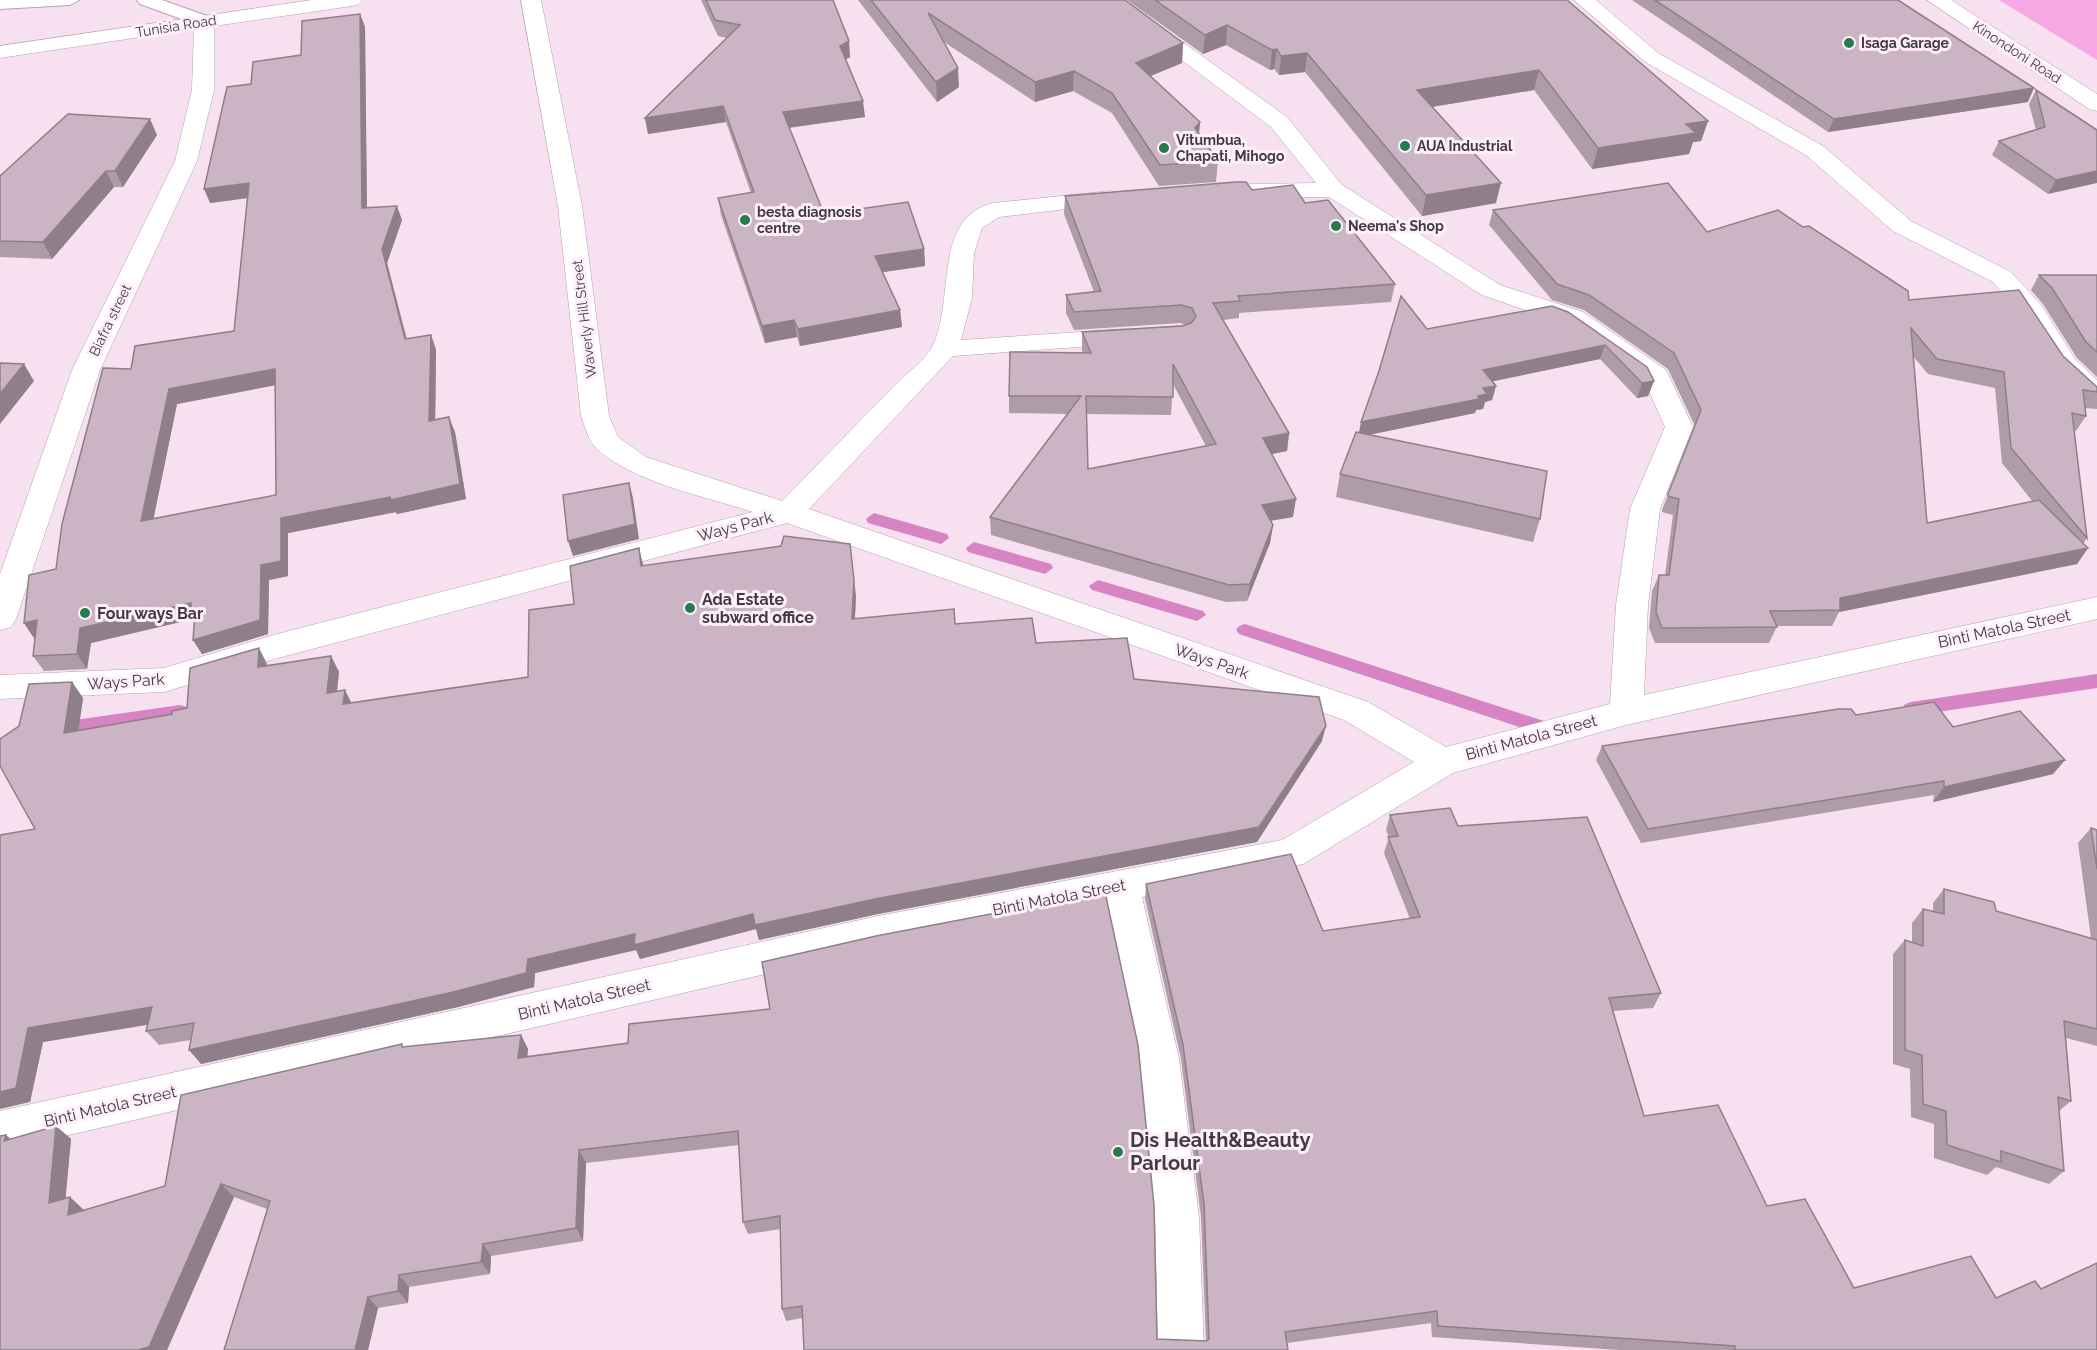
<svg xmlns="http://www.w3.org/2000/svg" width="2097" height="1350" viewBox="0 0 2097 1350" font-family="Raleway,sans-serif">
	<rect width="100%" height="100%" fill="#f7e0f0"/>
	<polygon fill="#f7a8e4" points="1999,0 2097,0 2097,60"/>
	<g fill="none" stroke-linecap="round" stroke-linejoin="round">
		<g fill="#d684c3" fill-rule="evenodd">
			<polygon points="874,513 947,534 949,538 941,544 868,523 866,519"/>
			<polygon points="974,542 1051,564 1053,568 1045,574 968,552 966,548"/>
			<polygon points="1098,580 1203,611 1206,615 1197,621 1092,590 1089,586"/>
			<polygon points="1245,624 1556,725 1558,730 1556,735 1549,737 1239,634 1236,630 1239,626"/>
			<polygon points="2097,674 2097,688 1911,716 1905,714 1902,709 1905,704 1911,702"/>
			<polygon points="180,705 187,707 189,712 187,717 180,719 54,737 47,735 45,730 47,725 54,723"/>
		</g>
		<g stroke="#b6a0b0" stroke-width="2">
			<g id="service">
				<polygon points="0,0 79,0 70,5 0,9"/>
				<polygon points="137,0 162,0 210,17 213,21 204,26 198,25 140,4"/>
			</g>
		</g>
		<g stroke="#b6a0b0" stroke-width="1">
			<g id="minor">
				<polygon points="312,0 362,0 359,4 352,6 214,26 214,90 197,161 100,370 16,619 11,627 0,630 0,574 72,370 175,161 192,90 194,29 0,58 0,46"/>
				<path d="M521,0H541L582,206L609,416L618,437L646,457L782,501C820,462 857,424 895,385C906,374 926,360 933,345C955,300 932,218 993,203L1110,191L1118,193L1122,198L1118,203L999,217L982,228L974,253L972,298L961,340L1125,329L1134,331L1138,337L1134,343L953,356L809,509L1368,702L1446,747L1610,704L1616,605L1630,509L1665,427L1644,380L1565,324L1482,295L1329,197H1198L1194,192L1198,187L1206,185L1316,183L1271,127L1101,0H1124L1287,117L1342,185L1500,285L1583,312L1666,370L1693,427L1660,509L1648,605L1644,695L2097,597V619L1626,725L1453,773L1303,864L1142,897L1179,1059L1199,1217L1204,1350H1158L1155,1217L1139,1059L1106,904L878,948L0,1151V1111L878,916L1282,840L1414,762L1344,720L787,523L278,658L164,692L0,699V675L164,668L277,634L753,512C707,497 632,482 597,449C589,442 585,427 581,416L558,206Z"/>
				<polygon points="1574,0 1596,0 1658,53 1823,146 1911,221 2011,272 2041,305 2075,359 2097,380 2097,404 2087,401 2055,370 2021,314 1993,282 1893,231 1807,156 1644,61"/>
			</g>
		</g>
		<g stroke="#b6a0b0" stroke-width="1">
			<polygon id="tertiary" points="1927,0 1951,0 2097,94 2097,111 2089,109"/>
		</g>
		<use href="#service" fill="#fff" fill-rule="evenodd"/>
		<use href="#minor" fill="#fff" fill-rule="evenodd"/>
		<use href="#tertiary" fill="#fff" fill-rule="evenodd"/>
	</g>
	<g fill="#af9ca9" fill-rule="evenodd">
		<polygon points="701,0 833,0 850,57 845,60 865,117 789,128 824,214 924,249 925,266 883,272 900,310 902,327 800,346 797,337 765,343 721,215 718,198 751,193 726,122 648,134 645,118 727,38 718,36"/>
		<polygon points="858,0 1125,0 1183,43 1182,63 1151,76 1200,122 1199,134 1218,161 1216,182 1159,186 1112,113 1073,91 1035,102 944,42 959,87 937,102"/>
		<polygon points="1127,0 1567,0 1708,121 1701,141 1693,142 1689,154 1592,169 1534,90 1432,107 1496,203 1422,216 1305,72 1279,75 1274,69 1270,70 1226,45 1203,54"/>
		<polygon points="1632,0 1898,0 2028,102 1828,132"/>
		<path d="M360,14L365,27L367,208L402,220L387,263L407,339L431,335L436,350L435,420L455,432L466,499L397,514L396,512L288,533V576L269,580L268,634L202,654L193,640L194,620L193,619L91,643L87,669L44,671L33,656L35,637L34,638L24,623L56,569L131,369L234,331L248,198L210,203L251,84L301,55ZM275,385L276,495L153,519L177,404Z"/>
		<polygon points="2036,90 2097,130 2048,194 1992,155 1999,141 2036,130 2029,104"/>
		<polygon points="157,135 123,187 114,187 52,259 0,257 0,176"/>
		<path d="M1252,190L1305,203L1395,284L1391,302L1239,313V318L1223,320L1289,433L1287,451L1272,454L1293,517L1271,521L1273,525L1270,543L1247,601L1226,602L991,535L990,517L1068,414L1009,413V396L1083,353L1082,350V332L1186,325L1180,323L1074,330L1066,313V295L1094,292L1064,214L1065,196ZM1173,384L1206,446L1088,469L1086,414L1171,415Z"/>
		<path d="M1493,210L1707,232L1909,300L2063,356L2097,387V409L2085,408L2086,416L2076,431H2074L2087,538L2083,544L2088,548L2077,564L1839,612L1832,626H1777L1769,643H1655L1649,628L1652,591L1659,575H1665L1673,515L1662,512V510L1695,426L1668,369L1584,310L1552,300L1489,225ZM1913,356L1928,374L1995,388L2002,463L2033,502L1927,523Z"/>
		<polygon points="2039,275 2097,275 2097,377 2077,358 2043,304 2031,290"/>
		<polygon points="1552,306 1654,381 1648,396 1637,398 1600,359 1493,381 1496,386 1492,400 1485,402 1483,409 1476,410 1475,413 1369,435 1540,519 1533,542 1336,497 1340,474 1359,432 1427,329"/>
		<polygon points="643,566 856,596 855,618 955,624 1036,643 1134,679 1322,741 1257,842 878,914 759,940 756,929 640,959 636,950 535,973 534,987 458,1007 201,1064 191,1040 159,1045 146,1031 148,1024 43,1042 30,1102 35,829 19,726 72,682 83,698 78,730 172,714 187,708 267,664 267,666 331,656 339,672 337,691 352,703 528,677 574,604"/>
		<polygon points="1856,715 1953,727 2065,760 2053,774 1933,802 1934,795 1641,843 1596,760 1602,746"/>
		<polygon points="1390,815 1458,826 1661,993 1653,1008 1613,1011 1644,1116 1767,1206 1854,1288 1996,1298 2097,1350 1619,1350 1432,1337 1431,1323 1287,1343 1288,1350 802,1318 786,1321 782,1309 781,1229 748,1234 743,1222 739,1145 586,1163 583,1241 491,1256 490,1274 409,1287 408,1303 378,1308 368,1350 224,1350 267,1209 234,1197 167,1350 0,1350 6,1135 11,1140 56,1126 71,1139 65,1198 84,1210 165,1186 404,1047 521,1035 528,1049 527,1056 628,1043 1157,1339 1206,1341 1201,1217 1181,1059 1145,899 1146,884 1323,931 1410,919 1384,853 1389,837 1386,830"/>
		<polygon points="2091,828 2097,830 2097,1046 2066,1038 2071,1101 2059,1111 2064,1171 2049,1184 1996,1167 1987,1175 1934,1158 1934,1124 1911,1117 1910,1069 1893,1064 1893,954 1905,940 1912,942 1912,923 1923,909 1933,911 1933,903 1944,889 1996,911 2091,938 2078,843"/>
	</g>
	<g fill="#8e7f8a">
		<polygon points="360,14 365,27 367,222 362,208"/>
		<polygon points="1227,25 1226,45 1203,54 1205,35"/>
		<polygon points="849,41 850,57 841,62 840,46"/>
		<polygon points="1183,43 1182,63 1135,82 1136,63"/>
		<polygon points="1277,49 1274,69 1270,70 1272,50"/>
		<polygon points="1307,53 1305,72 1279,75 1281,56"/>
		<polygon points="958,68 959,87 937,102 936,82"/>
		<polygon points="1539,70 1534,90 1413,110 1417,90"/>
		<polygon points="1074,71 1073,91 1035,102 1035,82"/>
		<polygon points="2034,88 2028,102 1828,132 1834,119"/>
		<polygon points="863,101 865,117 785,128 783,112"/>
		<polygon points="723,106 726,122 648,134 645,118"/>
		<polygon points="150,119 157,135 123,187 115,171"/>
		<polygon points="1708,121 1701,141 1693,142 1689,154 1592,169 1598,148 1686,124"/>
		<polygon points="1200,122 1198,142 1195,128"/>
		<polygon points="106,171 114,187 52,259 43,242"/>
		<polygon points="2097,171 2097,183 2048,194 2056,180"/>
		<polygon points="249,183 255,197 210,203 204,189"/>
		<polygon points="1501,183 1496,203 1422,216 1426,195"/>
		<polygon points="397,206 402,220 387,263 410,354 405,339 382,249"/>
		<polygon points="924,249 925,266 877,273 875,256"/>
		<polygon points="900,310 902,327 800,346 798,329"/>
		<polygon points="794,320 797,337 765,343 762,326"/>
		<polygon points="431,335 436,350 435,436 429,421"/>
		<polygon points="1605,345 1600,359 1480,384 1483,370"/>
		<polygon points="24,364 34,381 0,424 0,394"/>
		<polygon points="275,369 282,384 177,404 150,536 141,521 169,389"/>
		<polygon points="1654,381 1648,396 1637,398 1642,383"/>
		<polygon points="1496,386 1492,400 1485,402 1483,409 1476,410 1475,413 1358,437 1361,422 1483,388"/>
		<polygon points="449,417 455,432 466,499 397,514 396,512 288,533 288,576 269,580 268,634 202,654 193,640 261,565 281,518"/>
		<polygon points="1289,433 1287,451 1261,456 1263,438"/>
		<polygon points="629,483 633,498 639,539 573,556 568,541"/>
		<polygon points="1296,499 1293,517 1260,522 1262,505"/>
		<polygon points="1273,525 1270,543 1247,601 1250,584"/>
		<polygon points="850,544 856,596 854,634 852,619"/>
		<polygon points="639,548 643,564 646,582 641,566"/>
		<polygon points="2088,548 2077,564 1839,612 1840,610 1840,598"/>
		<polygon points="191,603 200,629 193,619 91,643 87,669 77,654 80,628"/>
		<polygon points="37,620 48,634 34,638 24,623"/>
		<polygon points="259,648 267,664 267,683 258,667"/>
		<polygon points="331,656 339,672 335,708 327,693"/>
		<polygon points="72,682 83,698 76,748 64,733"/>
		<polygon points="345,690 353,706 343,704"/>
		<polygon points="1326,726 1322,741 1257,842 878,914 759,940 756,929 640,959 636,950 535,973 534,987 458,1007 201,1064 189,1050 528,959"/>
		<polygon points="2065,760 2053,774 1933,802 1944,787"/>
		<polygon points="152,1007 165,1022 43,1042 30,1102 0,1109 0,1092 28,1028"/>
		<polygon points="521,1035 528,1049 526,1071 518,1058"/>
		<polygon points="56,1126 71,1139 64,1216 49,1203"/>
		<polygon points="6,1135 21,1148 4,1141"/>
		<polygon points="579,1150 586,1163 583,1241 576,1228"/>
		<polygon points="221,1184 234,1197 167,1350 138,1350"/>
		<polygon points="70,1197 84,1210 68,1215"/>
		<polygon points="483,1244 491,1256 490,1274 481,1262"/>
		<polygon points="399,1275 409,1287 408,1303 398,1291"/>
		<polygon points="368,1297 378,1308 368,1350 355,1350"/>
	</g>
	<g fill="#cbb5c5" stroke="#8e7f8a" stroke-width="1.5" fill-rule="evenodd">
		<polygon points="706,0 833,0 849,41 840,46 863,101 783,112 824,214 908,202 924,249 875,256 900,310 798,329 794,320 762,326 718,198 754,192 723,106 645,118 740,25 715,20"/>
		<polygon points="871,0 1125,0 1183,43 1136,63 1200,122 1195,128 1218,161 1160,165 1112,93 1074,71 1035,82 928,13 958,68 936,82"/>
		<polygon points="1155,0 1567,0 1708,121 1686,124 1696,133 1598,148 1539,70 1417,90 1501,183 1426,195 1307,53 1281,56 1277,49 1272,50 1227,25 1205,35"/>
		<polygon points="1655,0 1898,0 2034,88 1834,119"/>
		<path d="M360,14L362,208L397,206L382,249L405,339L431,335L429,421L449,417L460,484L391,500L390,497L281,518V561L261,565L260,620L193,640L195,614L191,615V603L80,628L77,654L33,656L37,620L24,623L29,575L56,569L62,524L103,368L131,369L135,346L234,331L249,183L204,189L227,87L251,84L253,62L301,55L302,21ZM275,369L276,495L141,521L169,389Z"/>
		<polygon points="2036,90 2097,130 2097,171 2056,180 1999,141 2045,127"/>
		<polygon points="68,114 150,119 115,171 106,171 43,242 0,241 0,176"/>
		<path d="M1236,182H1246L1252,190L1293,185L1305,203L1328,200L1395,284L1238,296L1240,301L1213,303L1289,433L1263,438L1296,499L1262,505L1273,525L1250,584L1229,585L990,517L1081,396H1009L1010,352L1091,353L1082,332L1182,326L1191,323L1196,317L1192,308L1181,305L1074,312L1066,295L1101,291L1065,196ZM1173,364L1216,444L1088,469L1086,396L1173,397Z"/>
		<polygon points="1668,183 1707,232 1778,210 1803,227 1809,226 1908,291 1909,300 2019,290 2063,356 2097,387 2097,392 2083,390 2086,416 2072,413 2087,538 2011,448 2004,372 1937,359 1911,328 1927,523 2039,500 2088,548 1840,598 1840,610 1770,611 1777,627 1662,628 1656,612 1659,575 1669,575 1679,499 1668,496 1668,494 1701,410 1674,353 1589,295 1557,284 1493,210"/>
		<polygon points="2039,275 2097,275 2097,352 2086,342 2052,288"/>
		<polygon points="1401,296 1427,329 1552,306 1568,312 1647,367 1654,381 1642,383 1605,345 1483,370 1496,386 1483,388 1487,394 1478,396 1479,399 1361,422 1379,371"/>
		<polygon points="0,363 24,364 0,394"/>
		<polygon points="1356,432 1547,471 1540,519 1340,474"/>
		<polygon points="629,483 635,524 568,541 563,495"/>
		<polygon points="784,536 850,544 854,580 852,619 954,609 955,624 1032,618 1036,643 1127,638 1134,679 1319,697 1326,726 1259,827 875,899 755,925 753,914 634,945 635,934 528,959 526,973 449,993 189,1050 194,1023 146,1031 152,1007 28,1028 16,1088 0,1092 0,835 35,829 0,766 0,739 19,726 29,684 72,682 64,733 172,714 172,711 187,708 190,668 259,648 258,667 331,656 327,693 345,690 343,704 528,677 529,610 574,604 570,566 639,548 641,566 781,546"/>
		<polygon points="1934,702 1953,727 2020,711 2065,760 1944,787 1944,781 1648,829 1602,746 1838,709 1851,709 1856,715"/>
		<polygon points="1450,808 1458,826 1587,817 1661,993 1609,998 1644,1116 1718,1105 1767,1206 1805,1199 1854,1288 1971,1256 1996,1298 2035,1281 2041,1289 2097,1263 2097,1350 1735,1350 1735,1346 1438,1326 1437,1311 1285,1332 1288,1350 804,1350 802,1306 782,1309 780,1216 743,1222 738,1131 579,1150 576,1228 483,1244 481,1262 399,1275 398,1291 368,1297 355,1350 224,1350 270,1201 221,1184 149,1347 138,1350 0,1350 0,1136 6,1135 4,1141 56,1126 49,1203 70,1197 68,1215 165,1186 181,1095 402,1044 402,1047 521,1035 518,1058 628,1043 629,1024 770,1009 762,962 876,936 1105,892 1138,1045 1154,1205 1157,1339 1207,1341 1209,1339 1204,1204 1183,1045 1146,884 1291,854 1323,931 1420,917 1388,837 1398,836 1390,815"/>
		<polygon points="2091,828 2097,830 2097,869"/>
		<polygon points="1944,889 1994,902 1996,911 2097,940 2097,1029 2064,1021 2071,1101 2058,1097 2064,1171 2001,1151 2001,1162 1947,1145 1946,1111 1923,1104 1922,1055 1905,1050 1905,940 1923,946 1923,909 1944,914"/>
	</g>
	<g fill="#277b4e" stroke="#fef0fa" stroke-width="2">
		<circle cx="1849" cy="43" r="6"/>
		<circle cx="1405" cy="146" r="6"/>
		<circle cx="1164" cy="148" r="6"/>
		<circle cx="745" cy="220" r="6"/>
		<circle cx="1336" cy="226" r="6"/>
		<circle cx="690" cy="608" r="6"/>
		<circle cx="85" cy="613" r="6"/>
		<circle cx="1118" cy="1152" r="6"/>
	</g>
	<g text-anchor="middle" stroke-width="6" stroke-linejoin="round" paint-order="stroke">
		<g font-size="14" fill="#433a40" stroke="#fef0fa">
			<text transform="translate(176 26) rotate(-9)" y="5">Tunisia Road</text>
			<text transform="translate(2017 52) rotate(33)" y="5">Kinondoni Road</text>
			<text transform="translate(584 319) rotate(-97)" y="5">Waverly Hill Street</text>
			<text transform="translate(110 320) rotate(-64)" y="5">Biafra street</text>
		</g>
		<g font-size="14" font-weight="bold" fill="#433a40" stroke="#fef0fa" text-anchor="start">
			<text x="1861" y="48">Isaga Garage</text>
			<text x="1176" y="145">Vitumbua,<tspan x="1176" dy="16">Chapati, Mihogo</tspan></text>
			<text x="1417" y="151">AUA Industrial</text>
			<text x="757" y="217">besta diagnosis<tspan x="757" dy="16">centre</tspan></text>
			<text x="1348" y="231">Neema's Shop</text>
		</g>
		<g font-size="16" fill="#433a40" stroke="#fef0fa">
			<text transform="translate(735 526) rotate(-15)" y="6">Ways Park</text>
			<text transform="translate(2004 628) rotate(-12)" y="6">Binti Matola Street</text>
			<text transform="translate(1212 661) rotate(19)" y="6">Ways Park</text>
			<text transform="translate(126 681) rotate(-4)" y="6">Ways Park</text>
			<text transform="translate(1531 737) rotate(-15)" y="6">Binti Matola Street</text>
			<text transform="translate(1059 897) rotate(-11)" y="6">Binti Matola Street</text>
			<text transform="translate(584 999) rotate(-13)" y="6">Binti Matola Street</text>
			<text transform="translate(110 1106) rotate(-13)" y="6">Binti Matola Street</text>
		</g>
		<g font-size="16" font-weight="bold" fill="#433a40" stroke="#fef0fa" text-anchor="start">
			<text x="702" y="605">Ada Estate<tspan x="702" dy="18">subward office</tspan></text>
			<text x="97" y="619">Four ways Bar</text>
		</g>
		<g font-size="20" font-weight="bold" fill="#433a40" stroke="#fef0fa" text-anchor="start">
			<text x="1130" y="1147">Dis Health&amp;Beauty<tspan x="1130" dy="23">Parlour</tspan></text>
		</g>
	</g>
</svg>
